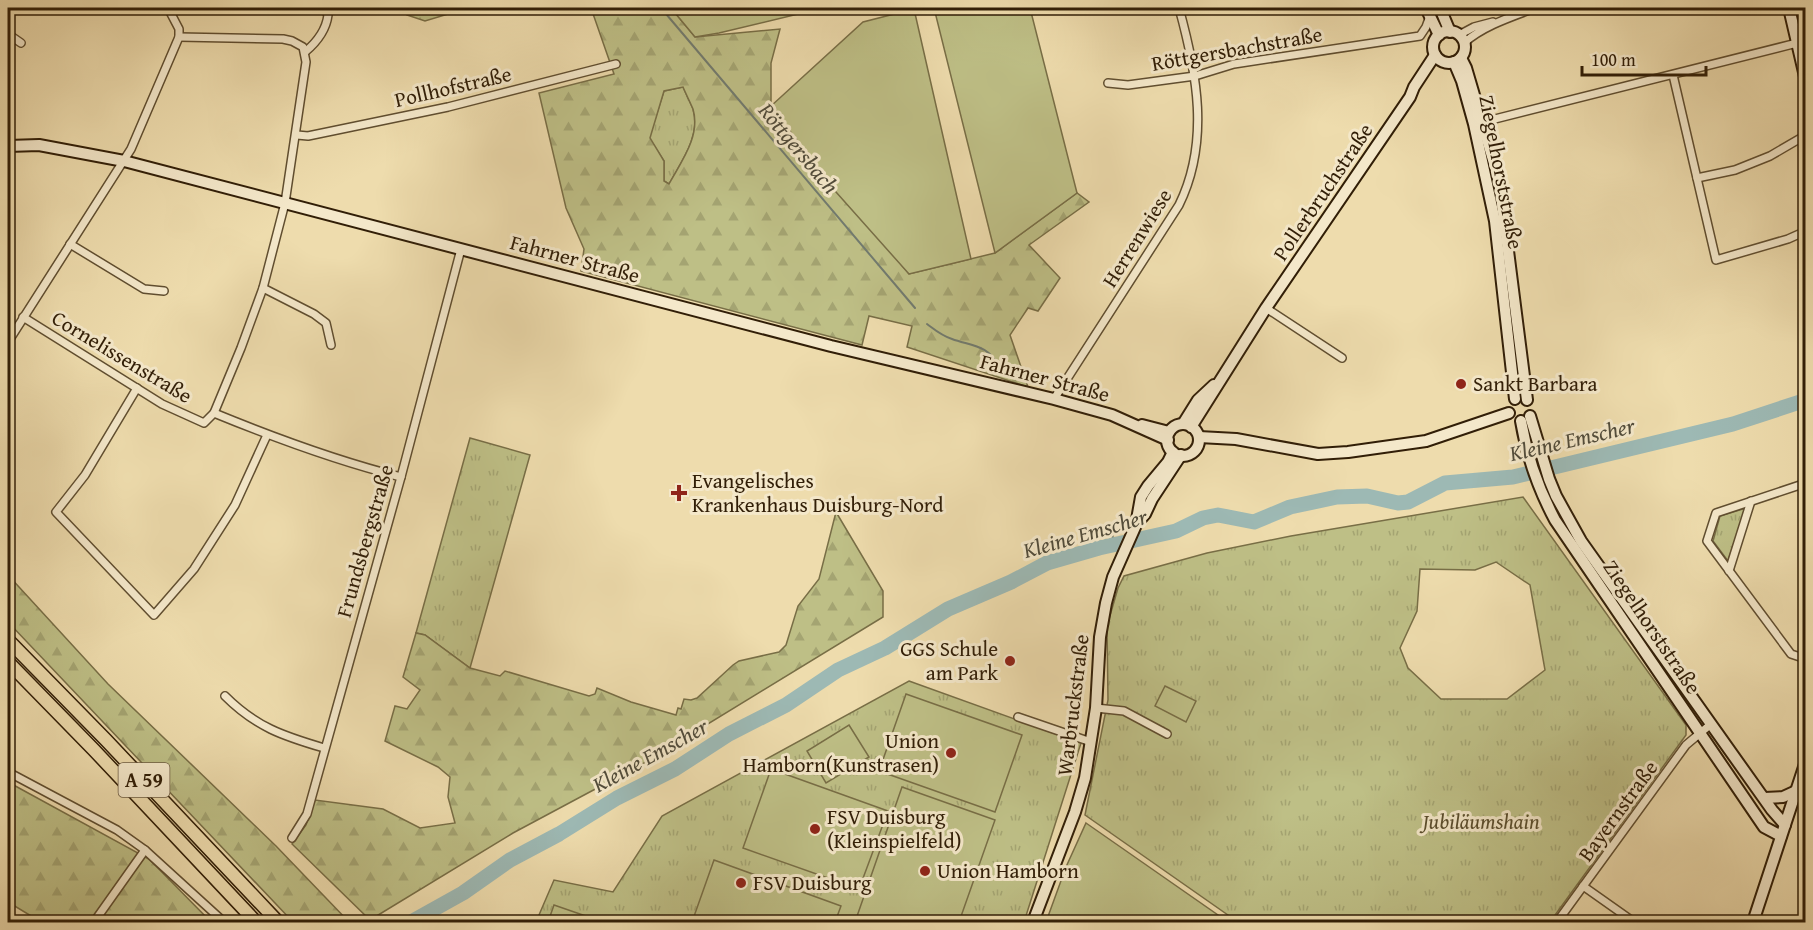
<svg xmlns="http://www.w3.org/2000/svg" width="1813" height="930" viewBox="0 0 1813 930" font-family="'Gentium Book Plus',serif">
	<defs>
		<pattern id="grass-tufts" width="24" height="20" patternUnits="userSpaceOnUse" patternTransform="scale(1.5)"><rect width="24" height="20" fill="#bebf86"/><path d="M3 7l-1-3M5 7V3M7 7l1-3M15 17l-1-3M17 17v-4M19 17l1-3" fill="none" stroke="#a4a472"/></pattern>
		<pattern id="forest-firs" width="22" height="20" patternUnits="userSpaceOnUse" patternTransform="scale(1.5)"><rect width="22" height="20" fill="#bebf86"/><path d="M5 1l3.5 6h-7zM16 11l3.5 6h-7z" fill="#a4a472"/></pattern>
	</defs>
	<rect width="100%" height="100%" fill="#eedcad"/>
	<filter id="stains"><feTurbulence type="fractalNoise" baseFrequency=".00333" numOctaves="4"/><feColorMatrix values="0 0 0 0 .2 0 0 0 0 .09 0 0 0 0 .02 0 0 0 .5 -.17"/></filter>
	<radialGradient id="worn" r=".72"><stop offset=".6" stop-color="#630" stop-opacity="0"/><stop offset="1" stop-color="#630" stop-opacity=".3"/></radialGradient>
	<g fill="url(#grass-tufts)" stroke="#786e46" stroke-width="1.5" fill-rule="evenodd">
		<path d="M683,87C686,94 690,102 693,109C701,136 681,162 669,184L664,181V161L649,138L664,91Z"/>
		<polygon points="470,438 530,455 470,668 425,635 416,633"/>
		<path d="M1523,497L1686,725V735L1550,922H1238L1085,815L1108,700L1107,626L1118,588L1124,576L1207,553L1291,536ZM1496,562L1530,585L1545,670L1507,699H1441L1408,668L1400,648L1417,611L1420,569L1475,570Z"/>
		<polygon points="1746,508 1728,561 1713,541 1720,516"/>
		<polygon points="909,681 1081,743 1024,922 536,922 554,880 613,892 662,816"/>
	</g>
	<g fill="url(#forest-firs)" stroke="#786e46" stroke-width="1.5" fill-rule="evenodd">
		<polygon points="409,8 468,8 425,21 407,15"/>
		<path d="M591,8H671L695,37L780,29L771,63V106L909,274L995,253L1077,193L1089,202L1029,245L1060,278L1038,311L1028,308L1010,335L1028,387L907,347L912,326L869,316L862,345L581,271L584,249L566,208L539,93L614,74ZM683,87C686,94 690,102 693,109C701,136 681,162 669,184L664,181V161L650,138L664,91Z"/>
		<polygon points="836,512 883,591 883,617 644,763 513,833 370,920 292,844 306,825 315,800 383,809 420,828 455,823 448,797 450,777 438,767 385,741 395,706 407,709 420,690 403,677 416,633 425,635 470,668 500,676 505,671 589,696 595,694 597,688 631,702 676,715 678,708 681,709 684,699 691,700 697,698 733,665 739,661 779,652 786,645 798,606 819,579"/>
		<polygon points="8,575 108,684 276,846 349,922 293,922 8,622"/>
		<polygon points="8,782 149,859 211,922 41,922 8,902"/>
	</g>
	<g fill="#bebf86" stroke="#786e46" stroke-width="1.5">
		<polygon points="671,8 823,8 719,33 695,37"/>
		<polygon points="934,8 1030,8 1077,193 995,253"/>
		<polygon points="914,9 971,259 909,274 836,192 771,106 863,22"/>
		<polygon points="1165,686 1196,701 1186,722 1155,706"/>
		<polygon points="906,694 1022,735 995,812 879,771"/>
		<polygon points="849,725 869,757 826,783 807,751"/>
		<polygon points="771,769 888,811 859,889 743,848"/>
		<polygon points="902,787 995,820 959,922 855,922"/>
		<polygon points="1086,823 1228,922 1046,922 1066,867"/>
		<polygon points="714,860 841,906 835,922 692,922"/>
		<polygon points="554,905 603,922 548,922"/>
	</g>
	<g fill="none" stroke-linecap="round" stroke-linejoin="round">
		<g stroke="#727b6f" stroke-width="2">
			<polyline points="661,8 915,308"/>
			<path d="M927,324C935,330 942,336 952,339C971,346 989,345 998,366"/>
			<polyline points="1111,527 1114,545"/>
		</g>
		<polyline stroke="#9db9b4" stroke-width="15" points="411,922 463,893 510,860 559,834 617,798 675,769 729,734 786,705 838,670 885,648 948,609 1011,582 1047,563 1099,548 1176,531 1203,518 1218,515 1254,522 1290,507 1337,497 1367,496 1398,503 1408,502 1445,483 1513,477 1733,424 1806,400"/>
		<g stroke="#604e30" stroke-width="10">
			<g id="street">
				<polyline points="8,34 21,43"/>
				<polyline points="1459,35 1474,27 1493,22"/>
				<path d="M1464,43C1483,26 1511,17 1535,8"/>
				<path d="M305,52C317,42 326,31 328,15L324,8"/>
				<polyline points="1673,75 1716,260 1788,239 1806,231"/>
				<polyline points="1108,83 1128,85 1195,76 1234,64 1420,36 1426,27 1430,16"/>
				<polyline points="1479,123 1797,43"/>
				<polyline points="297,135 308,136 448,107 616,64"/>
				<polyline points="1697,178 1735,170 1770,156 1806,135"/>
				<polyline points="70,244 144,289 164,291"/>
				<polyline points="263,288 314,314 326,323 331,345"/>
				<polyline points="1266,308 1342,358"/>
				<polyline points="23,317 162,404 204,423 214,413 241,348 263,288 285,203 306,62 303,47 292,41 283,39 179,37"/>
				<polyline points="8,342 131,149 179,37 179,29 168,8"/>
				<polyline points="137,388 85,475 56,512 154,615 194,569 235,505 267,435"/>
				<path d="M1054,399L1179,205C1210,142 1197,73 1179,8"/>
				<path d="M214,413C275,438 337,461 401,477"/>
				<polyline points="1806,483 1716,513 1707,541 1791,654 1806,659"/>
				<polyline points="1729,571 1751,501"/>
				<path d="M225,696C256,727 283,736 324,748"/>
				<polyline points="1096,708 1124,711 1167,734"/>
				<polyline points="1018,717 1091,742"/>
				<polyline points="8,772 117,830 145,850 224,922"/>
				<polyline points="292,838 307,814 401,477 461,249"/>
				<polyline points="1583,886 1634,922"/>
				<polyline points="94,922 145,850"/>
				<polyline points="1557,922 1686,745 1711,724"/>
			</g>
		</g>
		<g stroke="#311e07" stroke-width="14">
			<g id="secondary">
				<polyline points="1426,8 1439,35"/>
				<polyline points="1440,8 1450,32"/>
				<polyline points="1789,8 1806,81"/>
				<circle cx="1449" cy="47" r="16"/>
				<polyline points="1461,58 1466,68 1499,180 1527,400"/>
				<polyline points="1454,62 1462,81 1474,124 1495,221 1515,399"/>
				<polyline points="8,146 39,145 124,161 831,346 1054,399 1112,415 1168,440"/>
				<polyline points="1530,416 1549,479 1556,496 1581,541 1772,810 1785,825"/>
				<path d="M1521,421C1527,457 1538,488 1555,520L1764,827L1781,836"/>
				<polyline points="1183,424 1198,400 1214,385"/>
				<circle cx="1183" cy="440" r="16"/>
				<polyline points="1142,425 1169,432"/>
				<polyline points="1191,427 1266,308 1410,97 1414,87 1435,55"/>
				<polyline points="1199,437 1236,439 1318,454 1348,452 1426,441 1509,413"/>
				<polyline points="1138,522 1145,514 1152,499 1181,455"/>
				<polyline points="1765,798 1783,797 1796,791"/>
				<polyline points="1033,922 1075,812 1085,778 1096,708 1100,637 1106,603 1113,577 1136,525 1141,497 1148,486 1168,462 1173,452"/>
				<polyline points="1753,922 1806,761"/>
			</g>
		</g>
		<g stroke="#311e07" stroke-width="15">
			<g id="highway">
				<polyline points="8,640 106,740 278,922"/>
				<polyline points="8,662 94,750 256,922"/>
			</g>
		</g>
		<use href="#street" stroke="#f4e8ca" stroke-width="7"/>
		<use href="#secondary" stroke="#f4e8ca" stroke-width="10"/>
		<use href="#highway" stroke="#eedcad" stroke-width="12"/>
	</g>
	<g fill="#8f2418" stroke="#f4e8ca" stroke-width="2">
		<circle cx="1461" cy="384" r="6"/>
		<path d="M676 484h6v6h6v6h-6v6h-6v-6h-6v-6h6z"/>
		<circle cx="1010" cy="661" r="6"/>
		<circle cx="951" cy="753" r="6"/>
		<circle cx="815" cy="829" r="6"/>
		<circle cx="925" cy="871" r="6"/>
		<circle cx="741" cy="883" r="6"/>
	</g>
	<g text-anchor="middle" stroke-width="6" stroke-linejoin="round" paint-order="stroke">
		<rect fill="#f4e8ca" stroke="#6c5b42" stroke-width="1.5" x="118.5" y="763" width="51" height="34" rx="4.5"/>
		<g font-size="20" font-weight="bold" fill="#311e07">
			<text x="144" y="787">A 59</text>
		</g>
		<g font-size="21" fill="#311e07" stroke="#f4e8ca">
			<text transform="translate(1237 49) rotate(-10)" y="7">Röttgersbachstraße</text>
			<text transform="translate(453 87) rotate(-13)" y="7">Pollhofstraße</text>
			<text transform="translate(1501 172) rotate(79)" y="7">Ziegelhorststraße</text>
			<text transform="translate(1323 192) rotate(-56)" y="7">Pollerbruchstraße</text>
			<text transform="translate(1137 238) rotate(-58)" y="7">Herrenwiese</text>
			<text transform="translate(575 259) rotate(15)" y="7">Fahrner Straße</text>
			<text transform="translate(122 357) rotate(31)" y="7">Cornelissenstraße</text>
			<text transform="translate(1045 378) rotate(15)" y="7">Fahrner Straße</text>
			<text transform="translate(365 541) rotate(-74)" y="7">Frundsbergstraße</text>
			<text transform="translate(1652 627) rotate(56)" y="7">Ziegelhorststraße</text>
			<text transform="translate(1073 705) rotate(-83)" y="7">Warbruckstraße</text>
			<text transform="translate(1618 811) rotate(-54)" y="7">Bayernstraße</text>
		</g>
		<g font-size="21" fill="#311e07" stroke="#f4e8ca" text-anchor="start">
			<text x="1473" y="391">Sankt Barbara</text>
			<text x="692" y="488">Evangelisches<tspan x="692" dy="24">Krankenhaus Duisburg-Nord</tspan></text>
			<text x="998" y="656" text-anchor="end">GGS Schule<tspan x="998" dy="24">am Park</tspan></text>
			<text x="939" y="748" text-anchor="end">Union<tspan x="939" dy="24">Hamborn(Kunstrasen)</tspan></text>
			<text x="827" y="824">FSV Duisburg<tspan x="827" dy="24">(Kleinspielfeld)</tspan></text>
			<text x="937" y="878">Union Hamborn</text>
			<text x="753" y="890">FSV Duisburg</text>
		</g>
		<g font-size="21" font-style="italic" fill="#5b4e2d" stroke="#f4e8ca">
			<text x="1481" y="829">Jubiläumshain</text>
		</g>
		<g font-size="22" font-style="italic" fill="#514c3b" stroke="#f4e8ca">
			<text transform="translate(799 148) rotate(50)" y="8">Röttgersbach</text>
			<text transform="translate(1572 439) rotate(-13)" y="8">Kleine Emscher</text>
			<text transform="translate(1085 533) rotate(-16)" y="8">Kleine Emscher</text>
			<text transform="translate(650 755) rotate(-29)" y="8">Kleine Emscher</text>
		</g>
	</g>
	<rect width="1813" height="930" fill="none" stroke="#eedcad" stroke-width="30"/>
	<rect x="9" y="9" width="1795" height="912" fill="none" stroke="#311e07" stroke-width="3"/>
	<rect x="15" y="15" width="1783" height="900" fill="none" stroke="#311e07" stroke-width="1.5"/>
	<path d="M1582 66v9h124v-9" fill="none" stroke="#311e07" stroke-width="3"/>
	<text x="1591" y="66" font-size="18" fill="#311e07" stroke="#f4e8ca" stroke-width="4.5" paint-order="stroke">100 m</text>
	<rect width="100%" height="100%" filter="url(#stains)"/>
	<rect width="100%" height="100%" fill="url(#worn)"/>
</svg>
